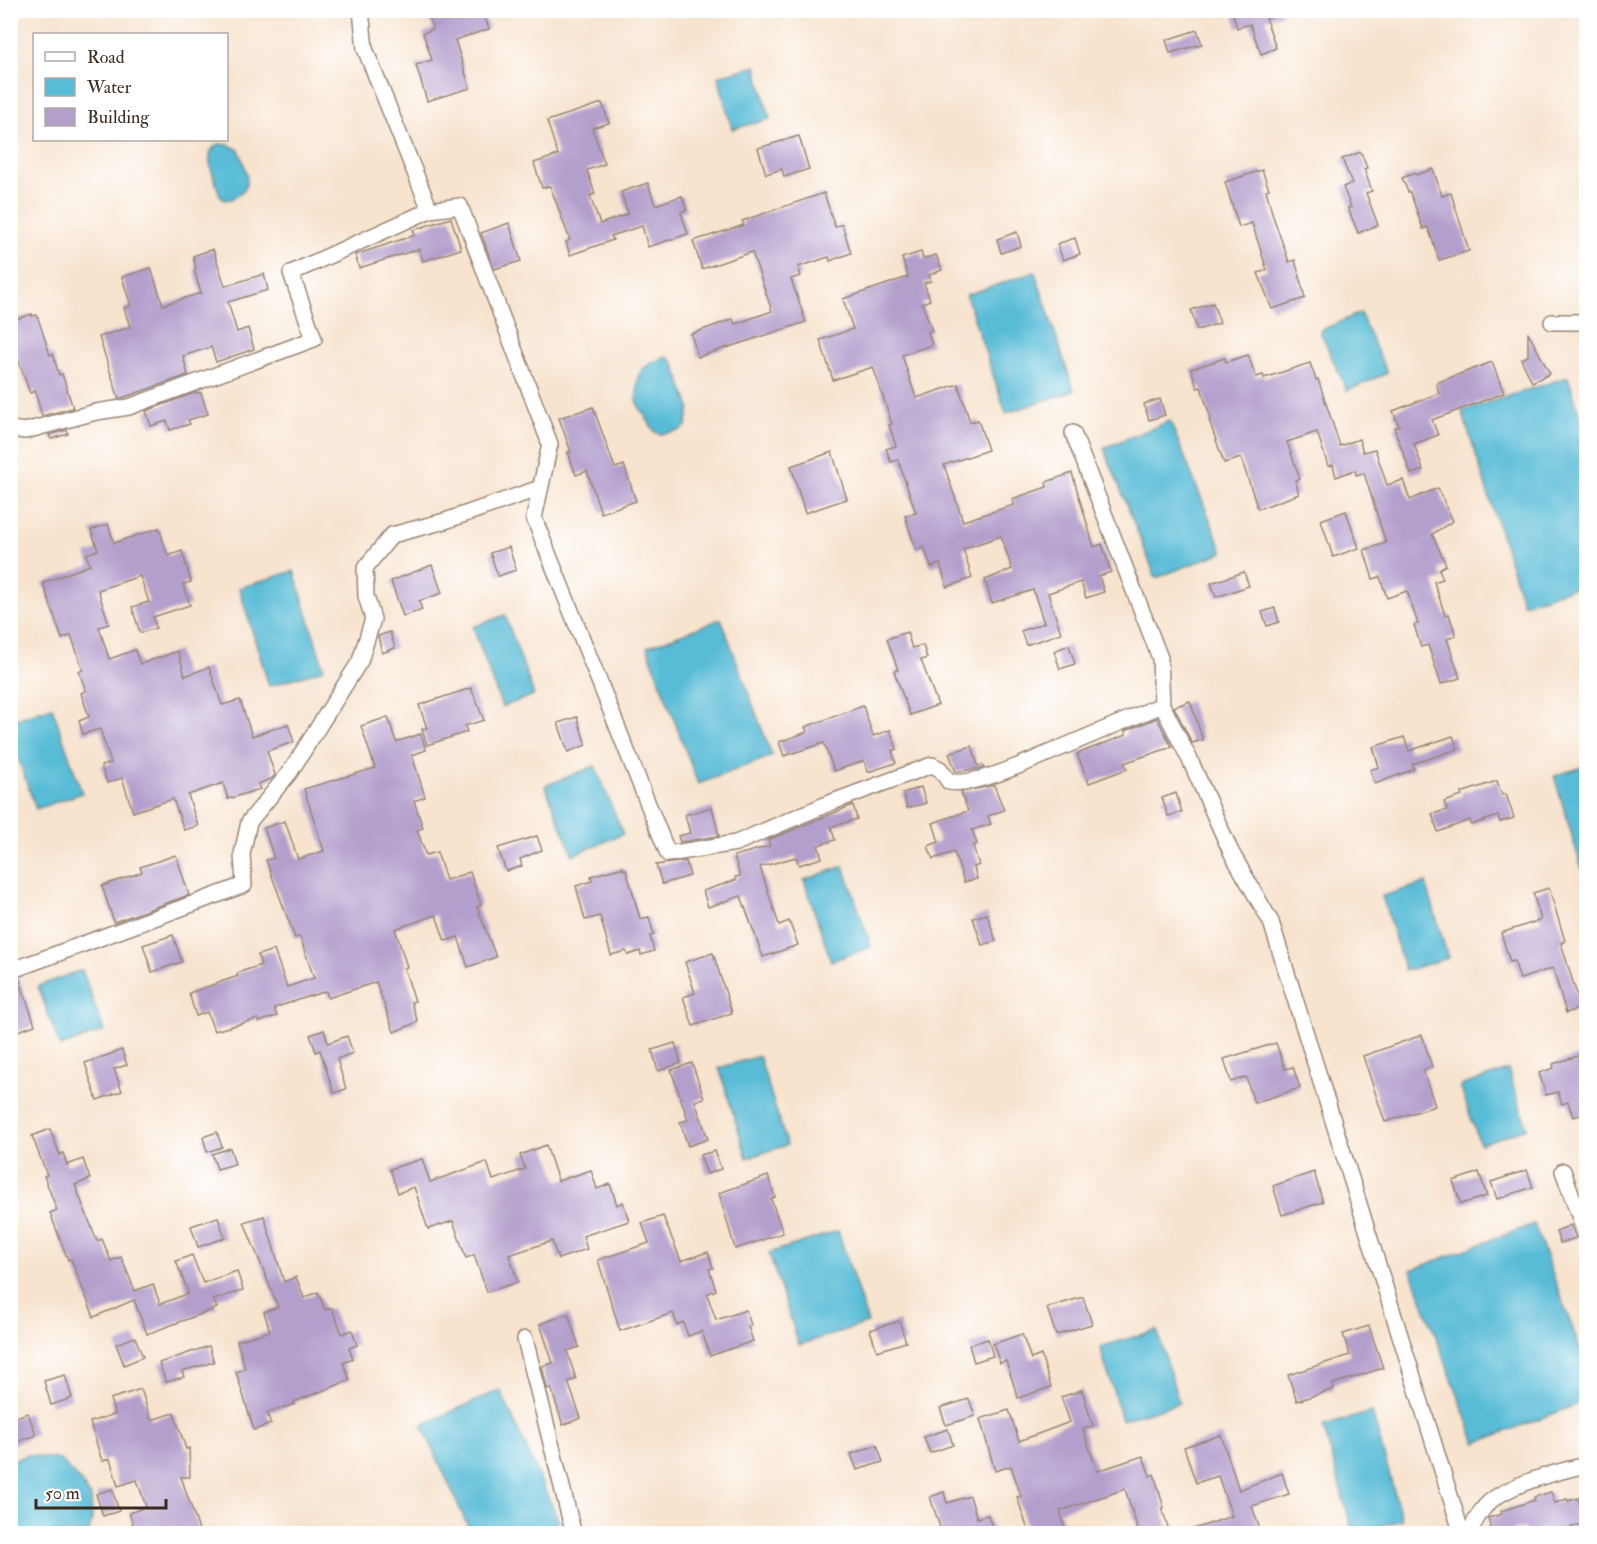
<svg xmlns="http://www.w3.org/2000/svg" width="1597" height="1544" viewBox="0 0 1597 1544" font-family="'IM FELL Double Pica',serif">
	<rect width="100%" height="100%" fill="#fff"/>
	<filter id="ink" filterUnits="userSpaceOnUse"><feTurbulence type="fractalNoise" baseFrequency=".0167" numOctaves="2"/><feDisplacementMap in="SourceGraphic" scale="12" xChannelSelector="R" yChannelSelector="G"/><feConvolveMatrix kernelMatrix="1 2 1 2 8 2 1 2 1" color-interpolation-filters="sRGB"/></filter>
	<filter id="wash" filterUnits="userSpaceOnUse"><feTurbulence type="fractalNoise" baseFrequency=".008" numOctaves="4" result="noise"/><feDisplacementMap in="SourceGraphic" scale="24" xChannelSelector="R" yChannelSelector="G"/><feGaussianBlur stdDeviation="1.35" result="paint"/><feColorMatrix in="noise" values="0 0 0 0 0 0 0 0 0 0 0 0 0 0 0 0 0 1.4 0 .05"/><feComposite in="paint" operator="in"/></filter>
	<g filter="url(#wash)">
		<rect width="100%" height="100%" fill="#f7e3ce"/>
		<g fill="#59bcd7" stroke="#4a737a" stroke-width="1.5">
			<polygon points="756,66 770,119 732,129 718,76"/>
			<path d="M219,144L229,145L239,150C245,167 254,184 238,195C233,199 230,200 224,200L220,196C217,181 199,152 219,144Z"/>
			<polygon points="1035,272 1074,391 1006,413 966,295"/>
			<polygon points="1360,313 1387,373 1347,391 1320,331"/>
			<polygon points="667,357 674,363 690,408 686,426 681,430 661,434 655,432 637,403 638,377 642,370 651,363"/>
			<polygon points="1568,377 1586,436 1586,584 1523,604 1462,411"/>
			<polygon points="1170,421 1223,552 1156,578 1104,448"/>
			<polygon points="294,571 324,669 269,686 239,588"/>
			<polygon points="505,615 534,695 502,707 473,627"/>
			<polygon points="721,619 772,756 698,784 647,647"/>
			<polygon points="52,707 82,793 36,809 11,738 11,721"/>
			<polygon points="595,766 623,834 573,855 545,786"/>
			<polygon points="1586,766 1586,868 1582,869 1554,776"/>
			<polygon points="844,866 871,947 831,961 804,880"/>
			<polygon points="1426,883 1448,958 1405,971 1382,896"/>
			<polygon points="82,970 104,1031 60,1047 38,986"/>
			<polygon points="759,1056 787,1145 747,1158 719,1068"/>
			<polygon points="1508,1070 1527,1128 1480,1144 1460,1086"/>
			<polygon points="1534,1224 1586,1365 1586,1401 1476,1443 1411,1270"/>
			<polygon points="838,1231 868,1323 799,1345 769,1253"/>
			<polygon points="1157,1330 1179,1403 1122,1420 1100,1347"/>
			<polygon points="500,1390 559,1521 531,1533 471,1533 422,1425"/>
			<polygon points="1372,1412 1402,1520 1353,1533 1323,1426"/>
			<polygon points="28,1455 61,1460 81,1482 91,1498 92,1518 89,1533 11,1533 11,1461"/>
		</g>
		<g id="blocks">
			<g fill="#b39fcc">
				<polygon points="426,10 483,11 489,29 455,40 470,88 427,101 416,65 432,60 423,33 433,29"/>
				<polygon points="1232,10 1282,10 1282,14 1266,19 1276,48 1261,54 1250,24 1237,28"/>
				<polygon points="1197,30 1202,44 1170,53 1166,40"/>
				<polygon points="602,103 609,123 592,128 605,164 587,170 595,194 590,196 600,224 628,214 621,192 648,183 655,205 682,196 687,210 681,212 688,234 648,247 642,226 611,236 613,240 570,255 566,242 570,240 550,186 542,188 534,163 558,155 547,121"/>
				<polygon points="799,136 809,169 784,177 782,169 766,174 758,148"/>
				<polygon points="1361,152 1367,168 1364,169 1372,191 1366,193 1378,225 1358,233 1348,208 1351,207 1343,187 1352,183 1342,159"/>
				<polygon points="1433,169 1442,196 1451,193 1469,251 1439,260 1428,227 1423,229 1410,192 1408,192 1402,178 1415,173 1416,175"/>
				<polygon points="1262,170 1269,189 1266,190 1273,216 1289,262 1295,260 1305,298 1272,309 1258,273 1267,270 1252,223 1239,227 1225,182"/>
				<polygon points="824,193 835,227 842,224 851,253 830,261 829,257 798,267 801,276 791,279 806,322 698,357 691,334 733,319 735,324 772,311 752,252 702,269 693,241 744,225 742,221"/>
				<polygon points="451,218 461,249 423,261 419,249 359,268 355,255 415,235 413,230"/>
				<polygon points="509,223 521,261 494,269 481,233"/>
				<polygon points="1017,232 1021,246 1001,253 997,239"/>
				<polygon points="1075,238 1080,254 1063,260 1057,244"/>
				<polygon points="213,249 225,286 264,274 268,290 228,302 237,332 248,328 254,349 216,362 211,347 183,356 188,375 119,399 99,337 130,327 124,308 131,306 122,277 151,268 163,305 201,293 194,270 196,269 193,256"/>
				<polygon points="921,252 923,259 936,255 942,270 929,275 931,281 924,283 930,300 922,303 932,331 928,332 932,345 902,355 916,398 958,384 970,422 978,420 988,450 944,465 963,521 1014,505 1012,499 1047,487 1046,482 1072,473 1094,547 1102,544 1111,572 1099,576 1104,592 1086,598 1081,582 1048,593 1061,633 1026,645 1021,631 1044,623 1033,590 992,603 985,580 1012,569 1001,536 963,549 972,578 947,587 940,564 931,567 924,547 916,550 905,516 916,513 898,460 891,462 886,449 896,446 889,425 892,424 873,367 833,380 820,340 853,329 843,299 908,277 902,258"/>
				<polygon points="1213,303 1220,323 1197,330 1191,310"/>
				<polygon points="32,314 32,316 37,315 50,355 53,354 59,375 62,374 73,408 42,416 35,391 30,393 10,337 10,321"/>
				<polygon points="1528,332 1550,374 1532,382 1521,359 1528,356"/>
				<polygon points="1248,355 1256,377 1263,375 1264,378 1310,363 1316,380 1318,379 1340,446 1359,439 1363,452 1375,449 1387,485 1403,480 1410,500 1438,488 1453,521 1432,534 1446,565 1439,569 1443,579 1434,582 1445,615 1449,614 1456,636 1447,639 1460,678 1441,684 1428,645 1421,647 1414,625 1418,624 1407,591 1387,598 1380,577 1373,579 1364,550 1386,543 1364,473 1356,475 1355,470 1336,477 1333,465 1328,466 1317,432 1287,442 1300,479 1295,480 1299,494 1258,509 1241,458 1224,463 1209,420 1211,419 1201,387 1197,388 1191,369 1225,358 1226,362"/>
				<polygon points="1492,362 1504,393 1432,420 1438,435 1414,444 1423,470 1411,474 1394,428 1399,426 1393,411 1439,393 1436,383"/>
				<polygon points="194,393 201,393 208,414 188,420 190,424 170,430 167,421 151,426 146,411"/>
				<polygon points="1160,399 1165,415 1149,420 1144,404"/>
				<polygon points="593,407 615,468 624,465 636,501 601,513 587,471 576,475 568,452 571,452 559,418"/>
				<polygon points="67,430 68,434 51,439 49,435"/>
				<polygon points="832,452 847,499 805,513 791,466"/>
				<polygon points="1346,511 1359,548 1333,557 1321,520"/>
				<polygon points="108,524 114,543 159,528 168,556 182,551 191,582 183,584 190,605 153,617 156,628 140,633 132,607 149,602 140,576 98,590 109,624 99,627 109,659 135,650 140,664 178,651 185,676 209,667 222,705 240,700 252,736 288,724 294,742 267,751 275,775 271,779 258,784 260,789 228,799 223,783 188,795 198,826 184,830 173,799 133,812 122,778 107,783 101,766 111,763 100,729 83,734 79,721 89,717 81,693 86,691 79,671 83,670 71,635 62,639 43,583 90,565 86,554 98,550 91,530"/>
				<polygon points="509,547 516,570 498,576 490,553"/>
				<polygon points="432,565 442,593 419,601 422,610 403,616 391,581"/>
				<polygon points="1244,572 1249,586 1216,597 1211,583"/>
				<polygon points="1275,608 1279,622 1267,626 1262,612"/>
				<polygon points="390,632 395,648 382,653 378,636"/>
				<polygon points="907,632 912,648 923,645 927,658 921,660 938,705 910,715 894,671 898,670 887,639"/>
				<polygon points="1069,645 1075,664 1060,669 1054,651"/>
				<polygon points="471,688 484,720 465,726 467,732 427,745 422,729 427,728 419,705"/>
				<polygon points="1190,701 1203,740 1192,743 1174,707"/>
				<polygon points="863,706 873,736 890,730 897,749 892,751 896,763 868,772 864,761 834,771 824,743 784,756 779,742 807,732 805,727"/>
				<polygon points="388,717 396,742 421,734 426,750 412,755 425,797 414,801 423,828 417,830 426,855 437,852 446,880 470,872 481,905 477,907 496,957 468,967 458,937 445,941 436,915 395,929 407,967 404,968 415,1001 411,1002 418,1022 394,1032 376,982 328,998 326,991 274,1008 277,1016 259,1022 258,1019 214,1031 207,1012 196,1016 189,993 238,976 237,973 261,965 258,955 274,950 287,987 314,978 300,937 295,938 266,860 274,858 264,828 285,821 298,859 324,851 304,789 375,768 361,726"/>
				<polygon points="577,717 586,745 568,752 558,723"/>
				<polygon points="1157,718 1172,747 1124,763 1127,769 1089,783 1077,754 1126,735 1125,731"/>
				<polygon points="1453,736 1458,749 1412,764 1414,769 1375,784 1370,770 1379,767 1373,747 1404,737 1409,751"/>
				<polygon points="972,746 978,766 983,765 984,768 956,772 949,753"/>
				<polygon points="1497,781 1502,795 1506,794 1514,818 1500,822 1498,816 1471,825 1470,820 1438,832 1432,814 1447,810 1444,802 1462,796 1461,793"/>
				<polygon points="994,785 1004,810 988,816 991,824 972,830 977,844 973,846 979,865 974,867 977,879 964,882 954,852 933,859 928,846 939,842 933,823 968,811 961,792"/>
				<polygon points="921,787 926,803 907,808 903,793"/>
				<polygon points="1176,793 1182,812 1168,816 1162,798"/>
				<polygon points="853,805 857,819 831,827 835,840 818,845 822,858 799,865 796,857 760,867 779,925 789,921 798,945 763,957 741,896 708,907 703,891 736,880 735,877 740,876 734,856 770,846 768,840"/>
				<polygon points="712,807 719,836 680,842 678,836 690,833 685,815"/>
				<polygon points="537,836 542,850 520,859 522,866 506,871 498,848"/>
				<polygon points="176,855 189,895 114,922 102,886 142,872 140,867"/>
				<polygon points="686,861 690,876 662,884 656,865"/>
				<polygon points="623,867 623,870 626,869 640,919 649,917 654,935 650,936 654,951 641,955 640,951 628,955 626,951 611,955 600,916 585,920 576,886 592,881 591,876"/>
				<polygon points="1549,888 1565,941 1561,943 1581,1008 1566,1013 1553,968 1520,979 1514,961 1510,962 1501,933 1541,920 1533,893"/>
				<polygon points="987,914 996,941 982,945 973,918"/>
				<polygon points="173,935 182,962 152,972 143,945"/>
				<polygon points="713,953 732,1013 693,1026 683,997 695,993 685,962"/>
				<polygon points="19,978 35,1025 10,1034 10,980"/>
				<polygon points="324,1030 328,1043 347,1036 353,1053 337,1059 346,1089 334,1093 320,1050 316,1052 310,1035"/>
				<polygon points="1422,1035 1432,1067 1423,1070 1435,1106 1385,1122 1363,1056"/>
				<polygon points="675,1043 681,1063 658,1071 652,1050"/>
				<polygon points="1276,1043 1285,1069 1293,1067 1300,1088 1254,1103 1246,1077 1231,1082 1224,1059"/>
				<polygon points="122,1050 127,1065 114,1069 122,1091 97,1100 85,1063"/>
				<polygon points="1587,1053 1587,1113 1573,1117 1568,1102 1562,1104 1558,1092 1546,1095 1539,1073 1554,1068 1553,1064"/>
				<polygon points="692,1063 704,1098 695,1101 708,1139 688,1146 680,1122 688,1120 671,1070"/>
				<polygon points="50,1129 60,1155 63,1153 67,1165 83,1159 90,1179 75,1185 97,1241 102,1239 111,1261 121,1257 135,1291 153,1284 160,1304 187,1294 188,1292 176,1261 192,1255 203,1283 237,1271 243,1290 213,1300 217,1308 147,1334 134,1300 94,1317 71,1259 68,1260 50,1213 57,1210 44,1176 47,1175 32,1136"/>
				<polygon points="217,1132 222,1147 207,1152 203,1137"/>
				<polygon points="546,1145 558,1181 591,1170 597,1189 610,1184 617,1205 623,1202 629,1221 583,1236 587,1249 558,1259 552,1241 509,1255 518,1282 487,1292 474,1255 466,1258 453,1221 428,1229 414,1187 398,1193 390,1169 422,1159 430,1182 487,1162 493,1180 525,1169 520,1155"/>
				<polygon points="230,1148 235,1164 217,1169 212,1154"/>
				<polygon points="715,1151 721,1169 707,1174 700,1155"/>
				<polygon points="1527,1170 1533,1187 1497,1199 1491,1182"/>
				<polygon points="1314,1172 1323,1202 1282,1215 1273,1186"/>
				<polygon points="1479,1172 1487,1196 1461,1204 1453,1181"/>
				<polygon points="768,1176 775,1197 771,1199 783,1233 735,1249 719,1193"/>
				<polygon points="264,1216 284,1282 296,1277 304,1298 318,1292 325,1310 332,1308 342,1334 352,1330 357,1345 349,1348 353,1359 343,1363 350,1380 294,1402 295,1404 267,1413 271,1424 254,1430 236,1372 245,1369 237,1341 270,1331 264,1312 278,1307 244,1222"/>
				<polygon points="663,1216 681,1261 708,1252 713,1268 709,1269 716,1290 707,1294 716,1320 746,1310 751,1325 748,1326 753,1341 710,1356 702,1331 688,1336 683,1322 677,1325 673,1313 620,1331 598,1260 649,1243 642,1223"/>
				<polygon points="218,1217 225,1238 198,1247 191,1226"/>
				<polygon points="1571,1225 1576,1238 1560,1243 1556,1231"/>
				<polygon points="1083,1297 1092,1324 1056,1335 1047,1308"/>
				<polygon points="568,1314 579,1347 567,1351 576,1379 568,1382 581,1418 563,1425 551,1388 547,1389 542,1366 553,1363 540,1324"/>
				<polygon points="899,1321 906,1342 877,1351 870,1330"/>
				<polygon points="1369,1326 1383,1368 1333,1384 1334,1389 1297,1401 1288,1375 1350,1355 1343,1334"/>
				<polygon points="1022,1334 1031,1359 1041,1355 1051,1387 1018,1398 1006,1361 1000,1363 993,1344"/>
				<polygon points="135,1337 143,1357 124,1365 116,1344"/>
				<polygon points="988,1339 993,1356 974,1362 969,1345"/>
				<polygon points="209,1346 214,1362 182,1371 184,1377 166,1382 159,1363"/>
				<polygon points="65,1375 72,1398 51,1405 44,1381"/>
				<polygon points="141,1389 151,1420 174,1413 186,1449 189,1448 190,1477 181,1477 200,1533 136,1533 129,1513 146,1507 137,1480 118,1486 110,1459 102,1461 90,1422 115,1414 110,1399"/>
				<polygon points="1082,1390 1093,1426 1083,1429 1097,1471 1143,1456 1150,1476 1154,1474 1164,1508 1162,1509 1170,1533 1139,1533 1125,1489 1060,1511 1066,1533 1029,1533 1017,1497 1021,1496 1011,1466 995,1471 980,1419 1009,1410 1019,1441 1070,1422 1061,1397"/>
				<polygon points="969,1399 975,1416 946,1425 940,1408"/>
				<polygon points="28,1413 36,1435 10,1445 10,1419"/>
				<polygon points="948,1429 953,1445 930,1453 924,1437"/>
				<polygon points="1221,1435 1239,1490 1282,1473 1289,1494 1252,1506 1261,1533 1188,1533 1188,1531 1232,1516 1218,1476 1196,1483 1184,1447"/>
				<polygon points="877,1445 883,1462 857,1470 851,1454"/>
				<polygon points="112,1489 119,1511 103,1516 96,1494"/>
				<polygon points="944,1492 947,1503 970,1496 977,1518 988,1515 994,1533 942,1533 930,1497"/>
				<polygon points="1551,1492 1555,1503 1567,1499 1568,1501 1578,1498 1586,1523 1552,1533 1544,1533 1543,1529 1526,1533 1524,1528 1504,1533 1492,1533 1488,1518 1502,1514 1501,1511 1535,1500 1534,1497"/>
			</g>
		</g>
	</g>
	<g filter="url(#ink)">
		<use href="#blocks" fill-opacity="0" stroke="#998676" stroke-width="1.5"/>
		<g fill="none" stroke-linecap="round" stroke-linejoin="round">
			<g stroke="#998676" stroke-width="18">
				<g id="street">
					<path d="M430,210L460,206L550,444L534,518L668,854L736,843L827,804L932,765L940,769L949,782C978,787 1036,758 1063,747C1096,733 1129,719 1162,705"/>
					<polyline points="1552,322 1586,322"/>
					<polyline points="10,429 25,431 96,412 129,407 314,339 291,273 430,210 365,49 361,10"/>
					<polyline points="1073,433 1160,658 1162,705 1190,760 1231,852 1271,922 1462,1534"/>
					<polyline points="10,971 244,885 242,854 249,822 290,772 360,661 373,619 366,596 365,568 392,535 445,521 540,488"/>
					<polyline points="1563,1171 1586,1235"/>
					<polyline points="525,1339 573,1531 568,1534"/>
					<path d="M1469,1534C1473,1525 1477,1516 1483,1509C1499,1486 1560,1471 1586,1465"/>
				</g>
			</g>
			<use href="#street" stroke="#fff" stroke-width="15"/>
		</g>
	</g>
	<rect width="1597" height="1544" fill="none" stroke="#fff" stroke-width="36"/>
	<rect x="33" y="33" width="195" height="108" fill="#ffffff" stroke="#b1aaa5" stroke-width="1.5"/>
	<rect x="45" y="52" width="30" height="9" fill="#ffffff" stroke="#b1aaa5" stroke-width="1.5"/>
	<text x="87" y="63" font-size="18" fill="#3b2a1e">Road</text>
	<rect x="45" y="78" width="30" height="18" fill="#59bcd7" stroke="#b1aaa5" stroke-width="1.5"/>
	<text x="87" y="93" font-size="18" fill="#3b2a1e">Water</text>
	<rect x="45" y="108" width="30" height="18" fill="#b39fcc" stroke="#b1aaa5" stroke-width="1.5"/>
	<text x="87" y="123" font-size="18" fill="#3b2a1e">Building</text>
	<path d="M36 1499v9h130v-9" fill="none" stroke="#3b2a1e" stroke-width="3"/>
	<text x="45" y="1499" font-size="18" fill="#3b2a1e" stroke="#ffffff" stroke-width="4.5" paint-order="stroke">50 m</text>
</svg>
